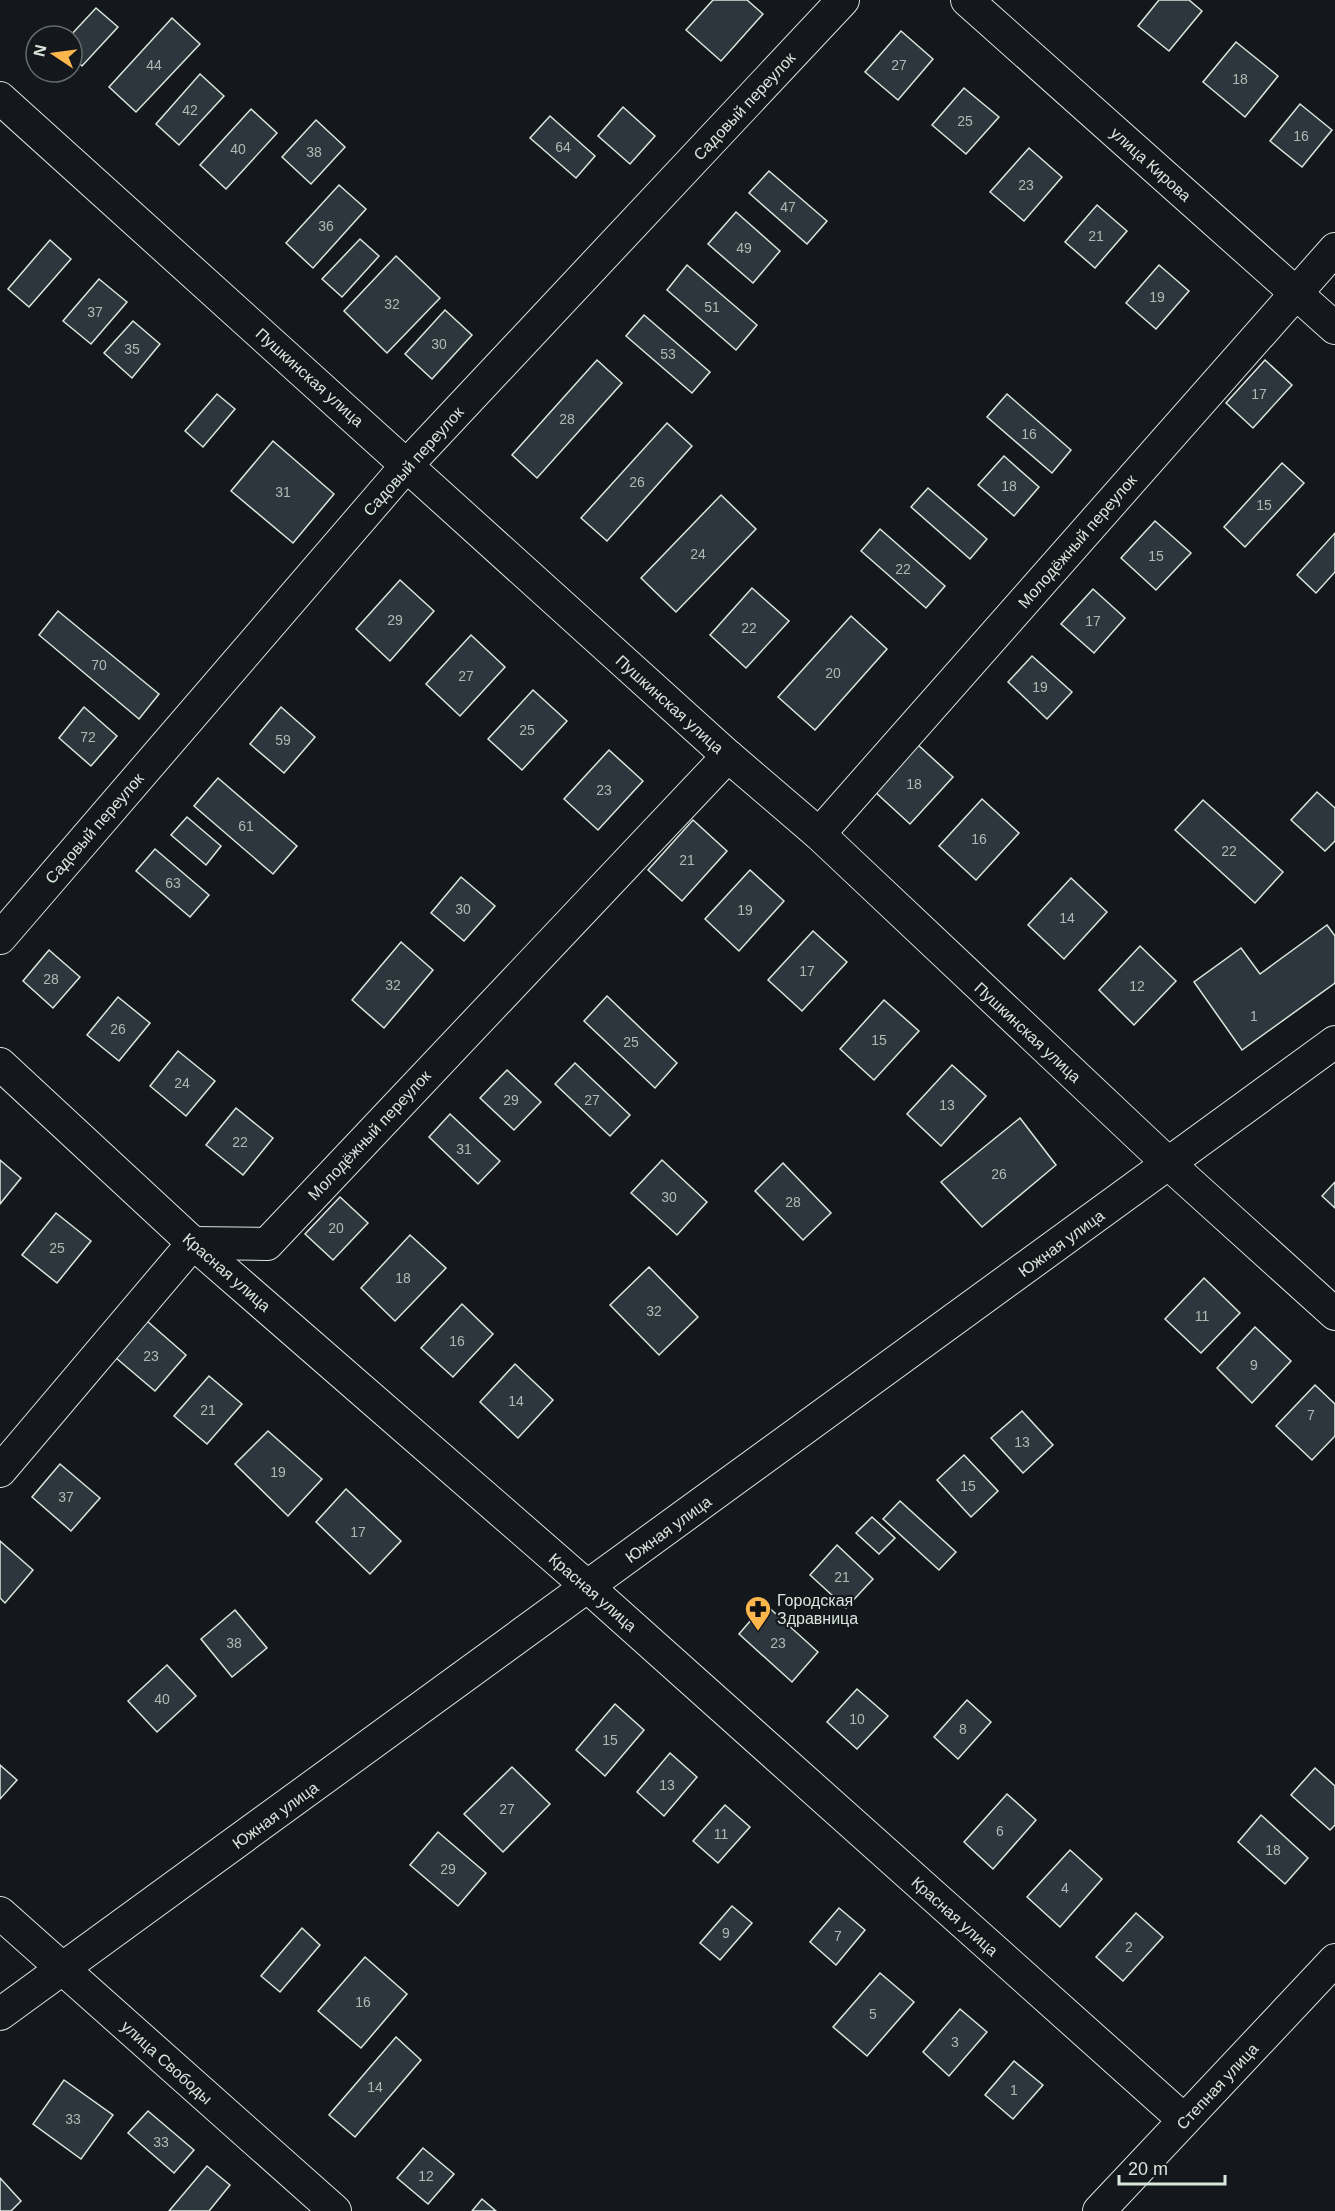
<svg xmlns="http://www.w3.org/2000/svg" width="1335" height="2211" viewBox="0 0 1335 2211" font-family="Arial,sans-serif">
	<rect width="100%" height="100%" fill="#14181c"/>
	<g fill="#2c363c" stroke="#d8e6dc" stroke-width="1.5">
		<polygon points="713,0 747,0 763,14 721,61 686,30"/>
		<polygon points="1159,0 1189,0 1202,11 1169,51 1138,26"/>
		<polygon points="96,8 118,27 82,66 72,56 72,36 70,36"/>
		<polygon points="172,18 200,44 136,112 109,87"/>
		<polygon points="901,31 933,59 898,100 865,72"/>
		<polygon points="1236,42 1278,76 1245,117 1203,82"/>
		<polygon points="200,74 224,96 179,145 156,124"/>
		<polygon points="964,88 999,117 966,154 932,125"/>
		<polygon points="1300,104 1332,130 1302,167 1270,141"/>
		<polygon points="623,107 655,136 630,164 598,136"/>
		<polygon points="251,109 277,133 226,189 200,165"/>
		<polygon points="550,116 595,156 576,178 530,138"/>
		<polygon points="316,120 345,147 311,184 282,157"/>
		<polygon points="1029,148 1062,177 1024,221 990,192"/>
		<polygon points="769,171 827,221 807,244 749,193"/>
		<polygon points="339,185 366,209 313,268 286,243"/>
		<polygon points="1097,205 1127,231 1095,268 1065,242"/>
		<polygon points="736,212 780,251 753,283 708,244"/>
		<polygon points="360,239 379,256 342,297 322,279"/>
		<polygon points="50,240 71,259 29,307 8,289"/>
		<polygon points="396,256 440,298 387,353 344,311"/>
		<polygon points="687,265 757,325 736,350 667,290"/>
		<polygon points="1159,265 1189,291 1156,329 1126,303"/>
		<polygon points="99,279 127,302 91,344 63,321"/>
		<polygon points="445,310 472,335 432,379 405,354"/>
		<polygon points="644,315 710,372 692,393 626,336"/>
		<polygon points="133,321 160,344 132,378 104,353"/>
		<polygon points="597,360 622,383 537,478 512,455"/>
		<polygon points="1265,360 1292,385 1253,428 1226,403"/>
		<polygon points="217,394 235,409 203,447 185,431"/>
		<polygon points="1007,394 1071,450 1052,473 987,417"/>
		<polygon points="667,423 692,446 607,541 581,518"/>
		<polygon points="273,441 334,494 293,543 231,491"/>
		<polygon points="1004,456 1039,487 1014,516 978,485"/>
		<polygon points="1282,463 1304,483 1245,547 1224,527"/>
		<polygon points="928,488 987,539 970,559 911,507"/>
		<polygon points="721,495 756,529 676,612 641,578"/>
		<polygon points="1155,521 1191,553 1156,590 1121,558"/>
		<polygon points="880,529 945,586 926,608 861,551"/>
		<polygon points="1335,533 1335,572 1316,593 1297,575"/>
		<polygon points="400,580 434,611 390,661 356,629"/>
		<polygon points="752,588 789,621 746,668 710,635"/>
		<polygon points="1093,589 1125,618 1094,653 1061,624"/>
		<polygon points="58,611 159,694 139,719 39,635"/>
		<polygon points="851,616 887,649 815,730 778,697"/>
		<polygon points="471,635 505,667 460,716 426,684"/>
		<polygon points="1032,656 1072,692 1047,719 1008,682"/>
		<polygon points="533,690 567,721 522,770 488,739"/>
		<polygon points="84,707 117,736 91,766 59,738"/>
		<polygon points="281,707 315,737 284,773 250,744"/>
		<polygon points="917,744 953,777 910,824 874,791"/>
		<polygon points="609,750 643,781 598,830 564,799"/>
		<polygon points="218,778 297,846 273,874 194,806"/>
		<polygon points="1317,792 1335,808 1335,841 1325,851 1291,820"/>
		<polygon points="982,799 1019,833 976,880 939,846"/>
		<polygon points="1203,800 1283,872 1255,903 1175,830"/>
		<polygon points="187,817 221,846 206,865 171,835"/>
		<polygon points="693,820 727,851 682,901 648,870"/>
		<polygon points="155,849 209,895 190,917 136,871"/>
		<polygon points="750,870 784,901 739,951 705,919"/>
		<polygon points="461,877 495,906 464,941 431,913"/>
		<polygon points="1071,878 1107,912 1064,959 1028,925"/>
		<polygon points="1327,925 1335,936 1335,983 1242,1050 1194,982 1241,948 1260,974"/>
		<polygon points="813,931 847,962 802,1011 768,980"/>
		<polygon points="401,942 433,970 384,1028 352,1000"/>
		<polygon points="1140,946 1176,981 1134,1025 1099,990"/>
		<polygon points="49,950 80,977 53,1008 23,981"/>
		<polygon points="607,996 677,1063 655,1088 584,1021"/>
		<polygon points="118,997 150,1023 119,1061 87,1035"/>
		<polygon points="884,1000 919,1031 874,1080 840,1049"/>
		<polygon points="178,1051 215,1081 186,1116 150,1086"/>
		<polygon points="575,1063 630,1115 610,1136 555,1084"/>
		<polygon points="952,1065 986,1096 941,1146 907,1114"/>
		<polygon points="507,1070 541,1102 514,1130 480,1098"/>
		<polygon points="236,1108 273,1138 243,1175 206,1145"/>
		<polygon points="450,1114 500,1161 478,1184 429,1137"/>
		<polygon points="1020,1118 1056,1165 982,1227 941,1182"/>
		<polygon points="0,1160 21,1178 0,1204"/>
		<polygon points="662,1160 707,1202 677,1235 631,1193"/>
		<polygon points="783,1163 831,1213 803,1240 755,1191"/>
		<polygon points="1335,1182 1335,1208 1322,1196"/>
		<polygon points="340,1197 368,1223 333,1260 305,1234"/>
		<polygon points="56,1213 91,1241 57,1283 22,1255"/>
		<polygon points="410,1235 446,1268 395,1321 361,1288"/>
		<polygon points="649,1267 698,1317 659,1355 610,1305"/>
		<polygon points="1204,1278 1240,1313 1201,1353 1165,1319"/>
		<polygon points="462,1304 493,1334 453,1377 421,1348"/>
		<polygon points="147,1321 186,1355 155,1391 116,1358"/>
		<polygon points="1255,1327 1291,1361 1252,1403 1217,1368"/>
		<polygon points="515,1364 553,1400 518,1438 480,1402"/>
		<polygon points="209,1376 242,1404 207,1444 174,1416"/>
		<polygon points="1315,1385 1335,1404 1335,1436 1312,1460 1276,1426"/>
		<polygon points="1022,1411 1053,1445 1023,1473 991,1438"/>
		<polygon points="268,1431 322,1479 288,1516 235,1464"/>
		<polygon points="964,1455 998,1491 971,1517 937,1480"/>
		<polygon points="60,1464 100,1498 71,1531 32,1497"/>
		<polygon points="346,1489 401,1541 370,1574 316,1522"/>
		<polygon points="900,1501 956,1552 939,1570 883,1519"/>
		<polygon points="872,1517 895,1538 879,1554 856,1533"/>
		<polygon points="0,1541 33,1570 5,1603 0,1598"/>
		<polygon points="837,1545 873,1579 846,1608 810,1575"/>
		<polygon points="765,1604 818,1652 792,1682 739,1634"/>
		<polygon points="235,1610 267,1648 232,1677 201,1639"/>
		<polygon points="167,1665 196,1696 157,1732 128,1701"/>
		<polygon points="857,1689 888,1716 857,1749 827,1722"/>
		<polygon points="967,1700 991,1722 958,1759 934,1737"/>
		<polygon points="615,1704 644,1730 605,1776 576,1750"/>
		<polygon points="670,1753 697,1777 664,1816 637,1792"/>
		<polygon points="0,1765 17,1780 0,1799"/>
		<polygon points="512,1767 550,1804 503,1852 464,1814"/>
		<polygon points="1315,1768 1335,1786 1335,1825 1330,1830 1291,1795"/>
		<polygon points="1007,1794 1036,1820 993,1869 964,1842"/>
		<polygon points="725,1805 750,1827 718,1863 693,1841"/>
		<polygon points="1261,1815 1308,1858 1285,1884 1238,1842"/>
		<polygon points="438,1832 486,1873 458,1906 410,1865"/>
		<polygon points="1070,1850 1102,1879 1060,1927 1027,1897"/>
		<polygon points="732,1906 752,1923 720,1960 700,1943"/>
		<polygon points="839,1908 865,1930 836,1965 810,1942"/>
		<polygon points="1136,1913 1163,1937 1123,1981 1096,1957"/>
		<polygon points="302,1928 320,1945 280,1992 261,1976"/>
		<polygon points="365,1957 407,1994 361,2048 318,2011"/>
		<polygon points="880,1973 914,2002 867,2056 833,2027"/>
		<polygon points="960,2009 987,2032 949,2076 923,2052"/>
		<polygon points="396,2037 421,2060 355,2137 329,2115"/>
		<polygon points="1014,2061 1043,2085 1013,2119 985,2095"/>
		<polygon points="64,2080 113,2115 81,2159 33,2124"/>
		<polygon points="148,2111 194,2150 174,2173 128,2133"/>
		<polygon points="423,2148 454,2174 428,2204 397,2178"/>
		<polygon points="207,2166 230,2185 209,2211 169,2211"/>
		<polygon points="0,2178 21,2201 11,2211 0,2211"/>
		<polygon points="482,2199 496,2211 472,2211"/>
	</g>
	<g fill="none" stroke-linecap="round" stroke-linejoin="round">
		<g stroke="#d8e6dc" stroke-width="34">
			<g id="street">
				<polyline points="967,0 1335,328"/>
				<polyline points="0,98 728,756 819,834 1169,1164 1335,1314"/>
				<polyline points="819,834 1335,249"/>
				<polyline points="0,938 407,465 843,0"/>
				<polyline points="0,1064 193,1243 588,1587 1184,2120"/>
				<polyline points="0,1471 193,1243 267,1244 728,756"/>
				<polyline points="0,1913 335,2211"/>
				<polyline points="0,2014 1335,1042"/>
				<polyline points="1099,2211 1335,1960"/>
			</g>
		</g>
		<use href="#street" stroke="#14181c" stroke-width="32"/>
	</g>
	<defs>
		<g id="pharmacy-pin" transform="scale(1.35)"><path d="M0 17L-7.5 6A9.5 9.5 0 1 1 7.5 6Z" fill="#ffb74d" stroke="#14181c"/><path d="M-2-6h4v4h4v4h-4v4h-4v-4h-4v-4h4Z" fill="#111"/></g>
	</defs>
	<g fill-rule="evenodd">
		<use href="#pharmacy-pin" x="758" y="1609"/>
	</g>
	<g text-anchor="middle" stroke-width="4.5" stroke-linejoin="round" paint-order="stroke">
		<g font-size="14" fill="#adbab4">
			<text x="154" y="70">44</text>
			<text x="899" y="70">27</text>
			<text x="1240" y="84">18</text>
			<text x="190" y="115">42</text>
			<text x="965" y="126">25</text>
			<text x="1301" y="141">16</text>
			<text x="563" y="152">64</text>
			<text x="238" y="154">40</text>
			<text x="314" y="157">38</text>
			<text x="1026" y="190">23</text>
			<text x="788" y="212">47</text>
			<text x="326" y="231">36</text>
			<text x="1096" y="241">21</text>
			<text x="744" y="253">49</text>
			<text x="1157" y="302">19</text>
			<text x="392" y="309">32</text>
			<text x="712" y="312">51</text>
			<text x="95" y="317">37</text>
			<text x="439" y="349">30</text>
			<text x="132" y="354">35</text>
			<text x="668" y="359">53</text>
			<text x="1259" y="399">17</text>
			<text x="567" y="424">28</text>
			<text x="1029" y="439">16</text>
			<text x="637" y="487">26</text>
			<text x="1009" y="491">18</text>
			<text x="283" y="497">31</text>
			<text x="1264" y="510">15</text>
			<text x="698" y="559">24</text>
			<text x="1156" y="561">15</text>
			<text x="903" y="574">22</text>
			<text x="395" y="625">29</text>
			<text x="1093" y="626">17</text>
			<text x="749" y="633">22</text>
			<text x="99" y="670">70</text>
			<text x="833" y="678">20</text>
			<text x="466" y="681">27</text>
			<text x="1040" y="692">19</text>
			<text x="527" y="735">25</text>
			<text x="88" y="742">72</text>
			<text x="283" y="745">59</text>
			<text x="914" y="789">18</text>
			<text x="604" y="795">23</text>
			<text x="246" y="831">61</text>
			<text x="979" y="844">16</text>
			<text x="1229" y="856">22</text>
			<text x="687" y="865">21</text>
			<text x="173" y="888">63</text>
			<text x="463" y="914">30</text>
			<text x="745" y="915">19</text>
			<text x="1067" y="923">14</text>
			<text x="807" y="976">17</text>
			<text x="51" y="984">28</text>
			<text x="393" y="990">32</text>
			<text x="1137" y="991">12</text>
			<text x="1254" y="1021">1</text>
			<text x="118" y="1034">26</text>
			<text x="879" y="1045">15</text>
			<text x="631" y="1047">25</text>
			<text x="182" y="1088">24</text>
			<text x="511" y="1105">29</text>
			<text x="592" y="1105">27</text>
			<text x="947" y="1110">13</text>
			<text x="240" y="1147">22</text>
			<text x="464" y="1154">31</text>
			<text x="999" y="1179">26</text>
			<text x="669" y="1202">30</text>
			<text x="793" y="1207">28</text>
			<text x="336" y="1233">20</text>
			<text x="57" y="1253">25</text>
			<text x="403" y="1283">18</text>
			<text x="654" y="1316">32</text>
			<text x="1202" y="1321">11</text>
			<text x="457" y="1346">16</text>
			<text x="151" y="1361">23</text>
			<text x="1254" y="1370">9</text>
			<text x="516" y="1406">14</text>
			<text x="208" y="1415">21</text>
			<text x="1311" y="1420">7</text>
			<text x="1022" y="1447">13</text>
			<text x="278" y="1477">19</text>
			<text x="968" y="1491">15</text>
			<text x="66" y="1502">37</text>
			<text x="358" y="1537">17</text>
			<text x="842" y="1582">21</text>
			<text x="234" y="1648">38</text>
			<text x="778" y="1648">23</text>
			<text x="162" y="1704">40</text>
			<text x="857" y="1724">10</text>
			<text x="963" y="1734">8</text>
			<text x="610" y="1745">15</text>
			<text x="667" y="1790">13</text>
			<text x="507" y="1814">27</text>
			<text x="1000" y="1836">6</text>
			<text x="721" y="1839">11</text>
			<text x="1273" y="1855">18</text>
			<text x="448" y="1874">29</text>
			<text x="1065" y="1893">4</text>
			<text x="726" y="1938">9</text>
			<text x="838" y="1941">7</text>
			<text x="1129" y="1952">2</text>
			<text x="363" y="2007">16</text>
			<text x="873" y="2019">5</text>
			<text x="955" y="2047">3</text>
			<text x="375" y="2092">14</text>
			<text x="1014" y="2095">1</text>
			<text x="73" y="2124">33</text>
			<text x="161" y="2147">33</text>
			<text x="426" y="2181">12</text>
		</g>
		<g font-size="16" fill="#d8e6dc" stroke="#14181c">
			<text transform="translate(744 106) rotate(-47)" y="6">Садовый переулок</text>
			<text transform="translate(1151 164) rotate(42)" y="6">улица Кирова</text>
			<text transform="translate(310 377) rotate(42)" y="6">Пушкинская улица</text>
			<text transform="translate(413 461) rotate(-48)" y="6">Садовый переулок</text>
			<text transform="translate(1077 541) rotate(-49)" y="6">Молодёжный переулок</text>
			<text transform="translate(670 704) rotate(42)" y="6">Пушкинская улица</text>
			<text transform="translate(94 828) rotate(-49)" y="6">Садовый переулок</text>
			<text transform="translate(1028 1032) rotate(43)" y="6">Пушкинская улица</text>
			<text transform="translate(369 1135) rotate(-47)" y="6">Молодёжный переулок</text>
			<text transform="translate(1061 1243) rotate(-36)" y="6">Южная улица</text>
			<text transform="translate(227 1272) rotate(41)" y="6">Красная улица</text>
			<text transform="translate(668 1529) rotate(-36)" y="6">Южная улица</text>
			<text transform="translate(593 1592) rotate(41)" y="6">Красная улица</text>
			<text transform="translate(275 1815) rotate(-36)" y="6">Южная улица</text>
			<text transform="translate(955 1916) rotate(42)" y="6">Красная улица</text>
			<text transform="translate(167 2062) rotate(42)" y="6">улица Свободы</text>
			<text transform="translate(1217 2086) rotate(-47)" y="6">Степная улица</text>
		</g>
		<g font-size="16" fill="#d8e6dc" stroke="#14181c" text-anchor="start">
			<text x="777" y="1606">Городская<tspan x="777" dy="18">Здравница</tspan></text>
		</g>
	</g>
	<g transform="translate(54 54) rotate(283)"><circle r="28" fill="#14181c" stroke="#626a69" stroke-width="1.5"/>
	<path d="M0-4.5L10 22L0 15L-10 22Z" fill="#ffb74d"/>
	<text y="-9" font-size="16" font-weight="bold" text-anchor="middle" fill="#d8e6dc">N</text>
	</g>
	<path d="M1119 2175v9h106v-9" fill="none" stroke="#d8e6dc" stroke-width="3"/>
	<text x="1128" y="2175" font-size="18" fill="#d8e6dc" stroke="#14181c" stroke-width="4.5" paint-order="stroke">20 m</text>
</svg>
